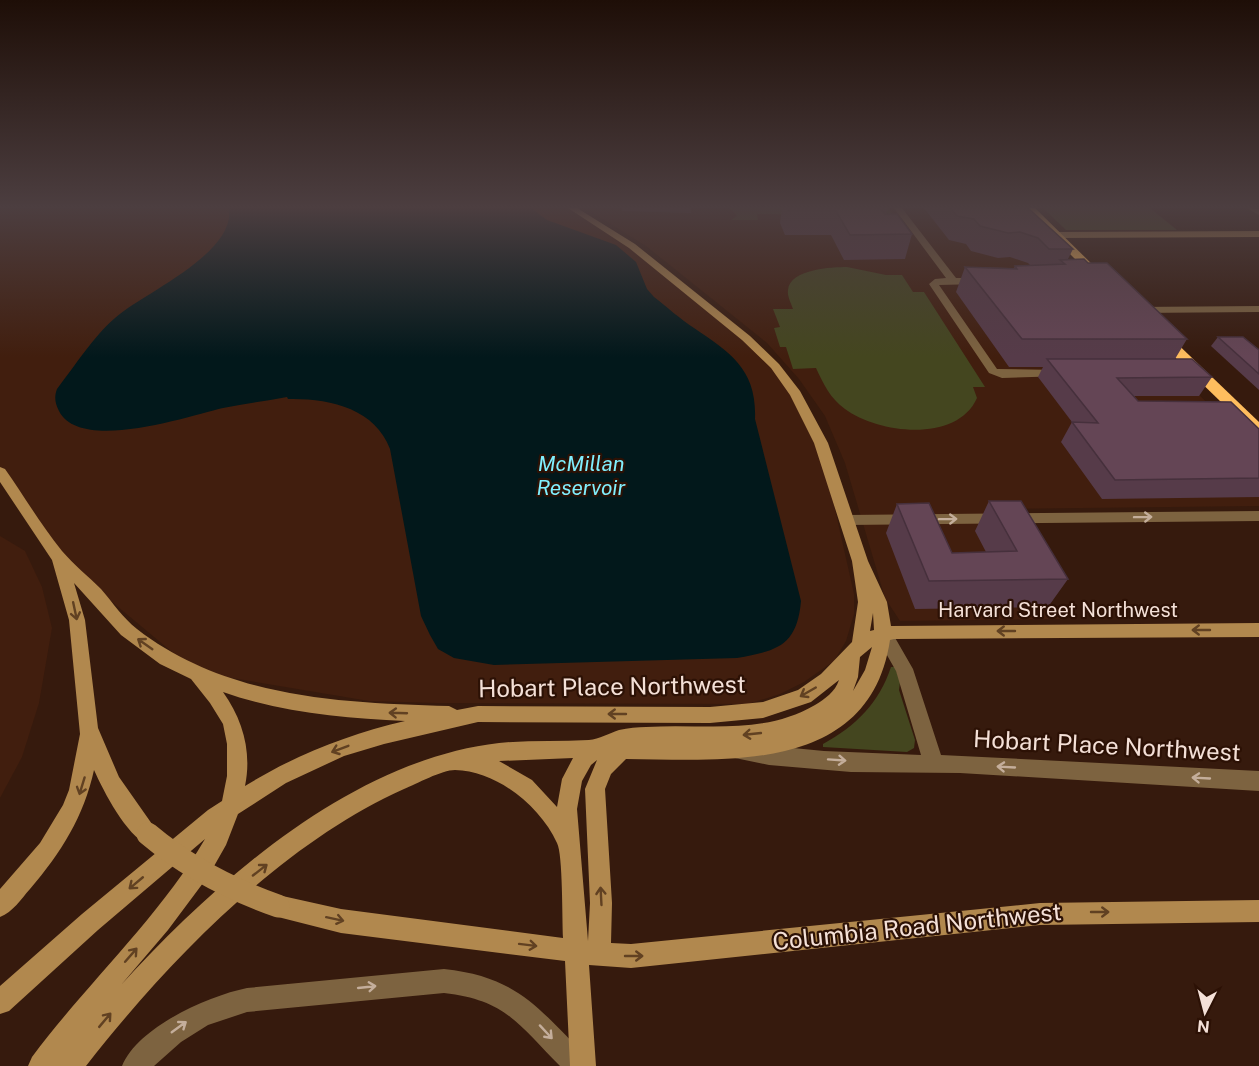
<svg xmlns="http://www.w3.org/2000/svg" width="1259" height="1066" viewBox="0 0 1259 1066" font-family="'Public Sans',sans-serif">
	<rect width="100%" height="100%" fill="#361a0d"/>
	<g fill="#411e0e">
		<polygon points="0,208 573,208 582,216 623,240 753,345 789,385 819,438 854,594 854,614 846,641 834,661 804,682 780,694 748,704 437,703 369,701 196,672 57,556 0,472"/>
		<polygon points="585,208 1013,208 1259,455 1259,506 998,509 1060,619 900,621 885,598 845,463 825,416 799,379 767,343 646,246"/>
		<polygon points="0,536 25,551 42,587 52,628 39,703 22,757 0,798"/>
	</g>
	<g fill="#44461f">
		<polygon points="730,208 888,208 894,216 757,214 758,220 731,220 737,216"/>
		<polygon points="1043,208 1150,208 1177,230 1066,230"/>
		<path d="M847,267L886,275H902L913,292H924L985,387H973L977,398C957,443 879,434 845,409C830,398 824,385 816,368L793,369L786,347H780L774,328L780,327L773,309H793C791,303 787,296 788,290C790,269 832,267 847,267Z"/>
		<path d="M891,667H895L900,682L899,690L915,740L914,748L907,752L823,747V744C856,726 879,703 891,667Z"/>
	</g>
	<path fill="#02181b" d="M229,208H531L547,220L616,245L636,262L647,289L654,297C667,307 680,319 694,328C731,353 757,370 755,419L801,601C797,646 777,651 737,658L494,665L454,658L438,649L430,635L421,616L390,449C375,408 328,398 288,399L287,397C265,401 244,404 223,408C189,416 80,453 59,411C55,403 54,397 57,389C74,367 94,336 115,318C143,293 236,254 229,208Z"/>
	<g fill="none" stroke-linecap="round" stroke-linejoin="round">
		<g fill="#7d6340" fill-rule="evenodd">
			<polygon points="894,208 902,208 956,278 979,278 984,281 979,284 939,285 997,369 1060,370 1064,372 1064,376 1002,378 989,373 929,284 935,279 946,278"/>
			<polygon points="1247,208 1259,209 1259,215"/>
			<polygon points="1259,306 1259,312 1136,313 1131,310 1136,307"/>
			<polygon points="1259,511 1259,521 847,525 840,520 847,515"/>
			<polygon points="884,627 890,629 913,669 941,755 1259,771 1259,791 960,773 851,772 769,765 735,758 732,752 735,746 742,743 824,751 921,755 896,671 875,634 878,629"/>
			<path d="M444,969C518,977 538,1008 587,1057L591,1066H560C518,1024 506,1000 444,993L247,1012L208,1025L181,1042L154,1066H122C138,1027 208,996 247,988Z"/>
		</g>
		<g fill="#b1884e" fill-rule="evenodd">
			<path d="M568,208H577L635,244L750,336L779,364L800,391L828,443L868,561L887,602L891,626L1259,623V637L894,639L890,640C870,774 727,760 626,759L611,774L605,789L612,903L611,943L631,944L1040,903L1259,900V922L1040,925L631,968L589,965L596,1066H570L565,961L341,933L278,917L270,914L267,906L270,898L278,895L341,909L563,938C562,920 563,854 557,843C540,806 497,771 455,770C442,770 416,784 404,789C281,844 168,961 86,1066H28L32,1057C87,983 158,919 205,839L98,930L9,1011L0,1014V986L82,914L208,810L222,801L227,776V744L223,724L210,703L191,679L160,664L121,635L74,583L85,620L98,728L119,777L159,834L156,842L148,845C126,835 104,792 94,770C84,816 61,853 30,889C21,899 13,912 0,917V889L40,843L63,805L69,790L80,734L69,620L52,560L0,482V467L5,469C24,496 41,525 62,551C74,565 88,576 101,589C113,603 123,618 137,629C226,698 341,703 449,706L457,710L478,706L710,707L763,702L798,690L821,674L852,642L858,602L852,561L814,443L790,395L771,368L742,340L629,248ZM873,613L874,630L870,631ZM872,647L865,670L853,691L858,677L860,657ZM839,680C835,692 825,699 815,705C762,736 704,723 646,727C638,727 628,728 619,730C610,733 599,739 589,740C559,742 529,740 499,743C352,760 217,880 121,985L168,930L209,875L226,845L238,814L286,783L344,756L384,744L478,722L710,723L763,718L811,702ZM223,692C282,713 344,718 405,721C349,734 295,755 245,786C252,752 243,720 223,692ZM573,758L562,779L557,807L532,780L499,761ZM597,760L585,789L590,903L588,941L577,809L582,781L591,765Z"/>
			<polygon points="1259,231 1259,237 1056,238 1052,235 1056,232"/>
		</g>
		<g fill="#febd5e" fill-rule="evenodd">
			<polygon points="1024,208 1035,208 1102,274 1102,278 1094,278"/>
			<polygon points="1161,332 1166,333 1259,422 1259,436 1254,434 1156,339 1154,336"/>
		</g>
		<path stroke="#b1884e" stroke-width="23" d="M148,834C187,867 230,889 278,906"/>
	</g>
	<g fill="#563b49">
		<polygon points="622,208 691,208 691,213 622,211"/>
		<polygon points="782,208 888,208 886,213 884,213 912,234 905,259 844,260 831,235 785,235 780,223"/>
		<polygon points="924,208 1028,208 1073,249 1068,259 1088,263 1187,339 1175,359 1212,377 1199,396 1134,396 1138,401 1259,429 1259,497 1102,499 1061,442 1072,422 1038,377 1043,367 1009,367 956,292 965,267 1014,268 1015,266 1030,265 1028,263 1010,257 998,258 971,251 966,244 949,240"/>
		<polygon points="1218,337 1259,350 1259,390 1211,346"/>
		<polygon points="989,501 1068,579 1048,607 915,609 886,533 897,504 952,553 986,552 975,531"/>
	</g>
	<g fill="#644555" stroke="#46303c" stroke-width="1.5">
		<polygon points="787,208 880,208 885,214 897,214 912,234 850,235 836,211 789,211"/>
		<polygon points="950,208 1028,208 1073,249 1049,249 1038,238 1020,232 1008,233 980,226 974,219 957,216"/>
		<polygon points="1084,259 1088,263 1107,263 1187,339 1022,339 965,267 1017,269 1015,266 1065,264 1060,260"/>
		<polygon points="1218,337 1243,337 1259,350 1259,374"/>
		<polygon points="1047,359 1192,359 1212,377 1117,378 1138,401 1231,402 1259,429 1259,478 1115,480 1072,422 1098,423"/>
		<polygon points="989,501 1021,501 1068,579 929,581 897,504 929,503 952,553 1017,551"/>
	</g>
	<defs><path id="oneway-shaft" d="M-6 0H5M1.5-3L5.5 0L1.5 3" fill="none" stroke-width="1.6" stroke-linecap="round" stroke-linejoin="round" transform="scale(1.5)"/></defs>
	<g stroke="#c4ae9b">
		<use href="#oneway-shaft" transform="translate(1143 517) rotate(-1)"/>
		<use href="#oneway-shaft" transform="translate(948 519) rotate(-1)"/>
		<use href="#oneway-shaft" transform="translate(837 760) rotate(4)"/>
		<use href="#oneway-shaft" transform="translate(1006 767) rotate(-177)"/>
		<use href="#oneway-shaft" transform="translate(1201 778) rotate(-177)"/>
		<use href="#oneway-shaft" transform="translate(367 987) rotate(-6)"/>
		<use href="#oneway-shaft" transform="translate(179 1027) rotate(-36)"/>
		<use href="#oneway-shaft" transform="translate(546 1032) rotate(47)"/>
	</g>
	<g stroke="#614122">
		<use href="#oneway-shaft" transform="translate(75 611) rotate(78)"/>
		<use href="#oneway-shaft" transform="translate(1201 630) rotate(180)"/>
		<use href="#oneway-shaft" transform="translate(1006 631) rotate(180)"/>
		<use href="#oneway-shaft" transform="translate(145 644) rotate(-145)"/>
		<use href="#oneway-shaft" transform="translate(808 692) rotate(150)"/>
		<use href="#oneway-shaft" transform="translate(398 713) rotate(-178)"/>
		<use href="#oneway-shaft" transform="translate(617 714) rotate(-180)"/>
		<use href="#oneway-shaft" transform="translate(752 734) rotate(174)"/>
		<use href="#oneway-shaft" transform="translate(340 749) rotate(159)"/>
		<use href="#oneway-shaft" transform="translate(82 786) rotate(107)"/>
		<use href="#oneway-shaft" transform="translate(260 870) rotate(-38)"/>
		<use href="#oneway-shaft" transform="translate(136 883) rotate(140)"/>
		<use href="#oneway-shaft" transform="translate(601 896) rotate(-93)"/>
		<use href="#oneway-shaft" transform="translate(1100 912)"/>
		<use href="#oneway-shaft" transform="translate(335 919) rotate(12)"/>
		<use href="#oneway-shaft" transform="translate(528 945) rotate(7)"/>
		<use href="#oneway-shaft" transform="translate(131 955) rotate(-49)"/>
		<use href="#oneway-shaft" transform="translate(634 956)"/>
		<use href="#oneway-shaft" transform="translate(105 1020) rotate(-50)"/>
	</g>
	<linearGradient id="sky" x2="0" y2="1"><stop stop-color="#1e0e07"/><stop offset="0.58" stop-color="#4c3e40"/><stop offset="1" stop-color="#4c3e40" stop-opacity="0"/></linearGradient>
	<rect width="1259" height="357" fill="url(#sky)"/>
	<g text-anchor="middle" stroke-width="4.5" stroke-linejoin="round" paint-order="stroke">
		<g font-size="20" fill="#f4e0d7" stroke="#2c1105">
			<text x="1058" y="617">Harvard Street Northwest</text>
		</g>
		<g font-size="21" font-style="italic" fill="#80effe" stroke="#2c1105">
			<text x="581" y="471">McMillan<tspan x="581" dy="24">Reservoir</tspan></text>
		</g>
		<g font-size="24" fill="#f4e0d7" stroke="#2c1105">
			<text transform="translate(612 687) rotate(-1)" y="8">Hobart Place Northwest</text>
			<text transform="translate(1107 746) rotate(3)" y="8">Hobart Place Northwest</text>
			<text transform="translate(917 927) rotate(-6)" y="8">Columbia Road Northwest</text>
		</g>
	</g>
	<g transform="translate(1205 1012) rotate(186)" stroke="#2c1105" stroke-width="4.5" paint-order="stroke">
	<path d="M0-4.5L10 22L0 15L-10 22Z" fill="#f4e0d7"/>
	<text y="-9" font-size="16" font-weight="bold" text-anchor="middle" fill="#f4e0d7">N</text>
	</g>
</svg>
